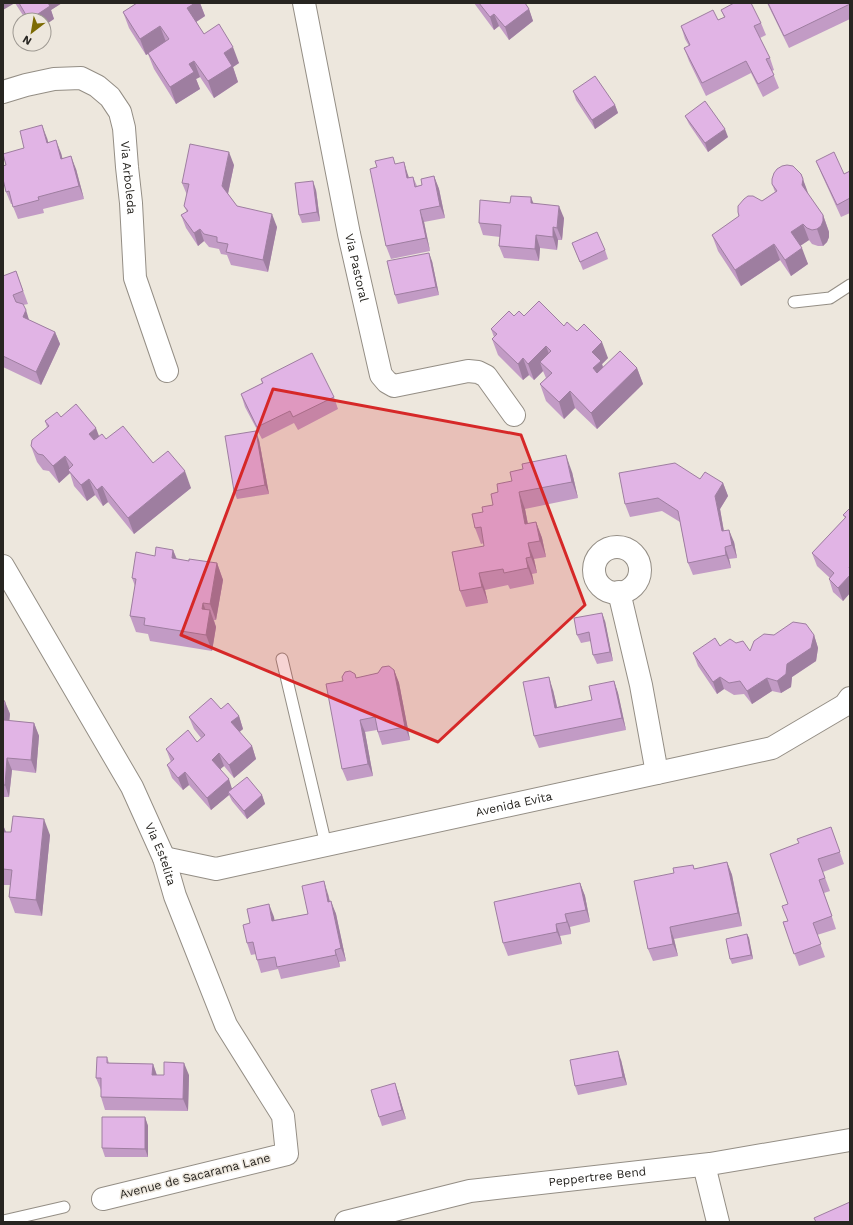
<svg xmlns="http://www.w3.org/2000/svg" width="853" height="1225" viewBox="0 0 853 1225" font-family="'Work Sans',sans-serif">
	<rect width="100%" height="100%" fill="#ede7dd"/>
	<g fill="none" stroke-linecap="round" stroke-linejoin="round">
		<g stroke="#948e85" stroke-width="13">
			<g id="service">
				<polyline points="794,302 830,298 850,285"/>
				<polyline points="282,659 326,845"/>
				<polyline points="3,1221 64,1207"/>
			</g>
		</g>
		<g stroke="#948e85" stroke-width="24">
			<g id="minor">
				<path id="s1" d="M304,3L349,234L381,375L387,382L394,386L468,371L478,372L486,376L514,415"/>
				<path id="s2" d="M3,92L26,85L54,79L81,78L97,86L110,97L120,112L124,128L127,167L131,203L135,278L167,371"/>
				<circle cx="617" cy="570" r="23"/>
				<path id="s3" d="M3,566L132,787L164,858L175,896L226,1025L283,1116L287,1154L103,1199"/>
				<polyline points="619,592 641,685 657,773"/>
				<path id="s4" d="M164,858L216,869L772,748L845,705L850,698"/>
				<polyline points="704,1165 718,1222"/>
				<path id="s5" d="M346,1222L470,1191L710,1164L850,1140"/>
			</g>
		</g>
		<use href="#service" stroke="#fff" stroke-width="11"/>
		<use href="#minor" stroke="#fff" stroke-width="22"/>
	</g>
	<g fill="#c29bc5">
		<polygon points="15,3 62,3 51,10 54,19 44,20 26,20"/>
		<polygon points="137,3 200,3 205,16 196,22 204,34 239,63 233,67 238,82 214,98 200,77 196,79 200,89 176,104 154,69 148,54 146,55 129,28 123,12"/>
		<polygon points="474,3 525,3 529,9 533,21 509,40 499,26 494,30"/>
		<polygon points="767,3 850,3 850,19 789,48"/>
		<polygon points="721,10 761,23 766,35 760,38 770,58 774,70 772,71 779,88 763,97 751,73 706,96 689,61 684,48 689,46 685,39 681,26 718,20 724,17"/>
		<polygon points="573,91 615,105 618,113 595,129 576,100"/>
		<polygon points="685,116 728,137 708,152 689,124"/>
		<polygon points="47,138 48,143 61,153 62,158 76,169 84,199 43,209 44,213 18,219 12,204 11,204 6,192 6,165 24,148"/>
		<polygon points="816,161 844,174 850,171 850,213 841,217 821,173"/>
		<polygon points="396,164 408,175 409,178 413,177 417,186 422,185 434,176 439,189 445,218 424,222 430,251 391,259 386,246"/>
		<polygon points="234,165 228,194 237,206 277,227 268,272 231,265 227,255 221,254 219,249 209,247 204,241 198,246 186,228 181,215 187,212 184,206 187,195 182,183"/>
		<polygon points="801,174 808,194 823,215 829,232 829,237 827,242 823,246 818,246 812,244 809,240 800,246 808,264 791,276 780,260 741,286 718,251 712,235 775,192 772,184"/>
		<polygon points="316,190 320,221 302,223 299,215"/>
		<polygon points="510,203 534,204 564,218 562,240 558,240 557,250 540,248 539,261 504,258 499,246 500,237 483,235 479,223"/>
		<polygon points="572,243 605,250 608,259 583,270"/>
		<polygon points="432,261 439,295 398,304 395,295"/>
		<polygon points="16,271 28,304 23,305 29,320 55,332 60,344 41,385 3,367 3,276"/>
		<polygon points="514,316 524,316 564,326 577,331 608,358 602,364 603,368 637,368 643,384 597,429 575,408 564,419 546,401 540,384 546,378 543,371 534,380 529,375 523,380 498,355 492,339 494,337 491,329"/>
		<polygon points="261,379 334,397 338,409 298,430 294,423 262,439 245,407 241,394 262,383"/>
		<polygon points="61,417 153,463 191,488 134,534 108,502 103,506 95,495 87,501 74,486 70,473 59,483 49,471 43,470 37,462 31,446 47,427 45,421"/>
		<polygon points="259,440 269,494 237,499 234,491"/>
		<polygon points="572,472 578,498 525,509 528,524 536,522 542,538 546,557 534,559 537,573 532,574 534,584 510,589 508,585 485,590 488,603 466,607 460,591 484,546 484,543 481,544 475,528 483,512 493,505 498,492"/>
		<polygon points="700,479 723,483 728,496 720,509 724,531 734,542 737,558 729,559 731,568 693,575 688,563 680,522 662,511 630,517 625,504"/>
		<polygon points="850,508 850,593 843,601 833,592 829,579 830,578 817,566 812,553 845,518 843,515"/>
		<polygon points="173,550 177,559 189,561 217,563 223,580 216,620 214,620 216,627 212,651 150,641 148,634 136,632 130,616 135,586 132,578 155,556"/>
		<polygon points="605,621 613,661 597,664 593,655 591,641 581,643 577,635"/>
		<polygon points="774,635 814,635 818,648 816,661 792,677 791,687 781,693 772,691 752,704 744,694 734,695 724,689 717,694 698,666 693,653 720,646 750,651"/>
		<polygon points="394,670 399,683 410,740 382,745 377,730 365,732 373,776 347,781 342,769 343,681 355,674 356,678"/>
		<polygon points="614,681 618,693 626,730 539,748 534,736 553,690 557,707 592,700"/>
		<polygon points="3,699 5,702 10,714 9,721 34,723 39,736 36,773 12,770 9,797 3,797"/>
		<polygon points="221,709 239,716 243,729 239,732 252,746 256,759 234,778 224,766 220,769 232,789 262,795 265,804 247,819 232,801 229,795 211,810 189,785 183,790 172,778 167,765 171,762 166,749 197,742 201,738 194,729 189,717"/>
		<polygon points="3,825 6,832 50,835 42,916 15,913 9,897 10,885 3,885"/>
		<polygon points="831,827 844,864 823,872 830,891 824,893 836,929 817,935 825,957 799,966 783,922 788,921 788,904 799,844"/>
		<polygon points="727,862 732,875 742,926 674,939 678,956 653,961 648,949 674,873 693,865 694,869"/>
		<polygon points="580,883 585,896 590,922 570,927 571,934 560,936 562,944 508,956 503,943"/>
		<polygon points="328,894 330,901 336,914 346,961 339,962 340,967 281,979 278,969 261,973 257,960 256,954 251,955 247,943 274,917 274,920 308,914"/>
		<polygon points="747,934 749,938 753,959 732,964 730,959"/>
		<polygon points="107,1057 109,1063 153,1064 157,1075 189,1075 188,1111 105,1110 101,1097 101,1090 96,1078"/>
		<polygon points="621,1060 627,1085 578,1095 575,1086"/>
		<polygon points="398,1092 406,1119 382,1126 379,1117"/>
		<polygon points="145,1117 148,1126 148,1157 105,1157 102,1148"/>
	</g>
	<g fill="#9e7ea0">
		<polygon points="3,3 15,3 3,10"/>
		<polygon points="46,3 62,3 51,10 54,19 44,26 44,20 30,20"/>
		<polygon points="195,3 200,3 205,16 193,24 187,8"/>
		<polygon points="529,9 533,21 509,40 505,27"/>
		<polygon points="494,14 499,26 494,30 490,17"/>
		<polygon points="160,26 166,42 146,55 140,39"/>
		<polygon points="233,47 239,63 233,67 238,82 214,98 208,81 224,53"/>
		<polygon points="194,61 200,77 196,79 200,89 176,104 170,87 189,64"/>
		<polygon points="615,105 618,113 595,129 592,120"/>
		<polygon points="42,125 47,138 52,155 47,143"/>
		<polygon points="725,129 728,137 708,152 705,143"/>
		<polygon points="56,140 61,153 66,171 61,159"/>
		<polygon points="229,152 234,165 227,198 222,186"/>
		<polygon points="71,156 76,169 84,199 79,186"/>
		<polygon points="404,162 408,175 412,191 407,178"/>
		<polygon points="801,174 807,190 809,196 802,185"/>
		<polygon points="434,176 439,189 445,218 440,206"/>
		<polygon points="313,181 316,190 320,221 317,212"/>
		<polygon points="531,197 536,210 531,203"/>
		<polygon points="559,206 564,218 562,240 557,228"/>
		<polygon points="420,210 424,222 430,251 426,238"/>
		<polygon points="272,214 277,227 268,272 263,260"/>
		<polygon points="823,215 829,232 829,237 827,242 823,246 817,229"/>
		<polygon points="803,224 809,240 797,248 791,232"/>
		<polygon points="553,227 558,240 557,250 553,237"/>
		<polygon points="200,229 204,241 198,246 194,233"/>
		<polygon points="536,235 540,248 539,261 535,249"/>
		<polygon points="774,244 780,260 741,286 735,270"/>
		<polygon points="802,248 808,264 791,276 785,260"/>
		<polygon points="429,253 432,261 439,295 436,287"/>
		<polygon points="26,310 30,323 23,317"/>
		<polygon points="55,332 60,344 41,385 36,372"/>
		<polygon points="602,342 608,358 602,364 606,377 598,385 593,368 592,352"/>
		<polygon points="546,346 552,362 540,362 543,371 534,380 528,364"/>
		<polygon points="523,358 529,375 523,380 518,364"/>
		<polygon points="637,368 643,384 597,429 591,413"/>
		<polygon points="570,391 575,408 564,419 559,402"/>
		<polygon points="96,428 102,444 95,450 89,434"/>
		<polygon points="256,431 259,440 269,494 265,485"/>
		<polygon points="566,455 572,472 578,498 572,482"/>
		<polygon points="65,456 71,472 68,470 70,473 59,483 53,466"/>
		<polygon points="185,471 191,488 134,534 128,518"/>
		<polygon points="89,479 95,495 87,501 81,485"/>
		<polygon points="723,483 728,496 720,509 726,544 722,531 715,496"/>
		<polygon points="102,486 108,502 103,506 97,490"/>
		<polygon points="519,492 525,509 531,541 525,524"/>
		<polygon points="536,522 542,538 546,557 540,541"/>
		<polygon points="729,530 734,542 737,558 732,545"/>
		<polygon points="528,543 534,559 537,573 531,557"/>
		<polygon points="725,547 729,559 731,568 726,555"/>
		<polygon points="173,550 179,566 172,558"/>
		<polygon points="526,558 532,574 534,584 528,568"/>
		<polygon points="217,563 223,580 216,620 210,604"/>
		<polygon points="479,573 485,590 488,603 482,587"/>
		<polygon points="850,575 850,593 843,601 838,588"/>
		<polygon points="203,603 209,619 210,610 216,627 212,651 206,635 202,609"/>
		<polygon points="602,613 605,621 613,661 610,652"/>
		<polygon points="814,635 818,648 816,661 792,677 791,687 781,693 777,681 787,664"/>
		<polygon points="394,670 399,683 410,740 405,727"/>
		<polygon points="549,677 553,690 560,720 555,708"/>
		<polygon points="720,677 724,689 717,694 713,682"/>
		<polygon points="767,678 772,691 752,704 747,691"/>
		<polygon points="614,681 618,693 626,730 622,718"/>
		<polygon points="5,702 10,714 8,733 4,720"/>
		<polygon points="239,716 243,729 236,735 231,722"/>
		<polygon points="360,720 365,732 373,776 368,764"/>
		<polygon points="34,723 39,736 36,773 31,760"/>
		<polygon points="252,746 256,759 234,778 229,765"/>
		<polygon points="219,753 224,766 217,772 212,760"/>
		<polygon points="7,758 12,770 9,797 5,785"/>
		<polygon points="185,772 189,785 183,790 178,778"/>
		<polygon points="229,779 233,792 228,792 229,795 211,810 207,798"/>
		<polygon points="262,795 265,804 247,819 244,811"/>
		<polygon points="44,819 50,835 42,916 36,900"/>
		<polygon points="3,825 9,840 3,835"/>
		<polygon points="727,862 732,875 742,926 738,913"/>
		<polygon points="324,881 328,894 332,914 328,902"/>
		<polygon points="580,883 585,896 590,922 586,910"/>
		<polygon points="331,901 336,914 346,961 341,948"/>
		<polygon points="269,904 274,917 277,933 272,921"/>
		<polygon points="565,914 570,927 571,934 567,922"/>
		<polygon points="556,924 560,936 562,944 557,932"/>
		<polygon points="670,927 674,939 678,956 673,944"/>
		<polygon points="747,934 749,938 753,959 751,955"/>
		<polygon points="335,950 339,962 340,967 336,955"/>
		<polygon points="618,1051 621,1060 627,1085 623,1077"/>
		<polygon points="184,1063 189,1075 188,1111 183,1099"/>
		<polygon points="153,1064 157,1076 152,1075"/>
		<polygon points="395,1083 398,1092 406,1119 402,1110"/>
		<polygon points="145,1117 148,1126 148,1157 145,1149"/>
	</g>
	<g fill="#e1b4e5" stroke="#9e7ea0">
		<polygon points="19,3 48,3 50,6 29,20"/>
		<polygon points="137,3 195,3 187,8 204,34 219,24 233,47 224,53 232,66 208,81 194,61 189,64 194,72 170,87 148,53 169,39 160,26 140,39 123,12"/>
		<polygon points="479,3 525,3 529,9 505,27 494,14 490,17"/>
		<polygon points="734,3 751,3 761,23 754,26 770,58 766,59 774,75 758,84 746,61 702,83 684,48 690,45 681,26 713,10 718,20 725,17 721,10"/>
		<polygon points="768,3 850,3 850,4 784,36"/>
		<polygon points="595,76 615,105 592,120 573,91"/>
		<polygon points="705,101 725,129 705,143 685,116"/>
		<polygon points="42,125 47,143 56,140 61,159 71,156 79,186 38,197 39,200 13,207 9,191 6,192 3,179 3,166 6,165 3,154 24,148 20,131"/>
		<polygon points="190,144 229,152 222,186 237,206 272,214 263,260 226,252 228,244 217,242 217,237 204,234 200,229 194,233 181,215 188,211 184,206 189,184 182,183"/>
		<polygon points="834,152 844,174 850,171 850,198 837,205 816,161"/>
		<polygon points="393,157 395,164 404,162 407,178 413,177 415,187 422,185 421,179 434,176 440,206 420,210 426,238 386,246 370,169 377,167 375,161"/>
		<polygon points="787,165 793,166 801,174 803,179 802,185 823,215 823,221 821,226 817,229 812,230 807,228 803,224 791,232 802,248 785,260 774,244 735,270 712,235 739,216 738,212 738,206 744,199 748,196 753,196 762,201 777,191 772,184 772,179 774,173 777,169 782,166"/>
		<polygon points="313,181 317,212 299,215 295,183"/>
		<polygon points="511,196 531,197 531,203 559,206 557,228 553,227 553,237 536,235 535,249 499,246 501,225 479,223 480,200 510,203"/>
		<polygon points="597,232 605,250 580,262 572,243"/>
		<polygon points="429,253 436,287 395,295 387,261"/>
		<polygon points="16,271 23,291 13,295 16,302 23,304 26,310 23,317 55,332 36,372 3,356 3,276"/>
		<polygon points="539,301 564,326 567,322 577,331 584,324 602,342 592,352 601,361 593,368 597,373 620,351 637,368 591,413 570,391 559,402 540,384 552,373 540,362 551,351 546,346 528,364 523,358 518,364 492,339 497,334 491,329 509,311 514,316 519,311 524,316"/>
		<polygon points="312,353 334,397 293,417 290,411 257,427 241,394 263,383 261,379"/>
		<polygon points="76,404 96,428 89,434 94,440 102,434 106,439 123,426 153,463 168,451 185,471 128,518 102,486 97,490 89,479 81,485 68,470 73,465 65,456 53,466 43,455 38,454 31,446 32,440 49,426 45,421 57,412 61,417"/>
		<polygon points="256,431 265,485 234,491 225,436"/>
		<polygon points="566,455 572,482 519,492 525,524 536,522 540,541 528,543 531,557 526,558 528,568 504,573 503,569 479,573 482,587 460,591 452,552 484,546 481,527 475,528 472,514 483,512 482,507 493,505 491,494 498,492 497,484 512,481 510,472 523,469 522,464"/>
		<polygon points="675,463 700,479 705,472 723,483 715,496 722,531 729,530 732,545 725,547 726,555 688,563 678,511 658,498 625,504 619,473"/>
		<polygon points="850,508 850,566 849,568 850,569 850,575 838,588 829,579 834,573 812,553 846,517 843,515"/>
		<polygon points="156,547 173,550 172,558 189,561 189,559 217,563 210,604 203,603 202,609 210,610 206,635 144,625 145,618 130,616 136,579 132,578 136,552 155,556"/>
		<polygon points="602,613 610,652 593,655 589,632 577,635 574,618"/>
		<polygon points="793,622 806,624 814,635 811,648 787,664 786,674 777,681 767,678 747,691 740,681 729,683 720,677 713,682 693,653 715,638 720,646 730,639 736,643 743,641 750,651 754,641 764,634 774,635"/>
		<polygon points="389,666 394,670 405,727 378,732 375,717 360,720 368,764 342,769 326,684 343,681 342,677 345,672 350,671 355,674 356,678 378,673 382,667"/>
		<polygon points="549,677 555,708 592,700 589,686 614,681 622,718 534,736 523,682"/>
		<polygon points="211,698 221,709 228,703 239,716 231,722 252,746 229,765 219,753 212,760 229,779 207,798 185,772 178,778 167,765 174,759 166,749 188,730 197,742 205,735 189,717"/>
		<polygon points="3,699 5,702 4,720 34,723 31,760 7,758 5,785 3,785"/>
		<polygon points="247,777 262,795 244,811 228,792"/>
		<polygon points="13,816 44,819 36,900 9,897 12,870 3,869 3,832 11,832"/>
		<polygon points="831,827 840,852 818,859 825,878 819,880 832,916 813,923 821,944 794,954 783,922 788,921 782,906 788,904 770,854 799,843 797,839"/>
		<polygon points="727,862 738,913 670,927 673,944 648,949 634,881 674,873 673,868 693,865 694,869"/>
		<polygon points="324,881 328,902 331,901 341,948 335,950 336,955 277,967 275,957 257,960 253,942 247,943 243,925 250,923 247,909 269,904 272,921 308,914 302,886"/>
		<polygon points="580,883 586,910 565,914 567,922 556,924 557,932 503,943 494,902"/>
		<polygon points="747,934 751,955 730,959 726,939"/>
		<polygon points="618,1051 623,1077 575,1086 570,1060"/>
		<polygon points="97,1057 107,1057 107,1063 153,1064 152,1075 164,1075 164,1062 184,1063 183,1099 101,1097 101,1078 96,1078"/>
		<polygon points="395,1083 402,1110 379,1117 371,1090"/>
		<polygon points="102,1117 145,1117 145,1149 102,1148"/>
		<polygon points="850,1202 850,1222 816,1222 814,1218"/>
	</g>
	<path fill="#d62828" fill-opacity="0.2" stroke="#d62828" stroke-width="3" stroke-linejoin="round" d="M273,389L521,435L585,605L438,742L181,635Z"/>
	<g text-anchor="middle" stroke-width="3" stroke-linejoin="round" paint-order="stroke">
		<g font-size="12" fill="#272521" stroke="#ede7dd">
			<text dy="4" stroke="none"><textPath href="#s2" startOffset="199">Via Arboleda</textPath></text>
			<text dy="4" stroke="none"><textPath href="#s1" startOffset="270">Via Pastoral</textPath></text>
			<text dy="4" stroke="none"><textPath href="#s4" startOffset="358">Avenida Evita</textPath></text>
			<text dy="4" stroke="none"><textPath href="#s3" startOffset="329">Via Estelita</textPath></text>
			<text transform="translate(195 1176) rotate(-14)" y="4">Avenue de Sacarama Lane</text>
			<text dy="4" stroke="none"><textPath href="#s5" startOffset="256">Peppertree Bend</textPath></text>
		</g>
	</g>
	<rect width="853" height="1225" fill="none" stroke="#272521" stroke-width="8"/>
	<g transform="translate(32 32) rotate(211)"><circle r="19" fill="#ede7dd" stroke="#9e9992"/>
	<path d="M0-3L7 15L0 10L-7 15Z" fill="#7c6b04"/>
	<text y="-6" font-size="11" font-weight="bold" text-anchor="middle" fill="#272521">N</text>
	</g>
</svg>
